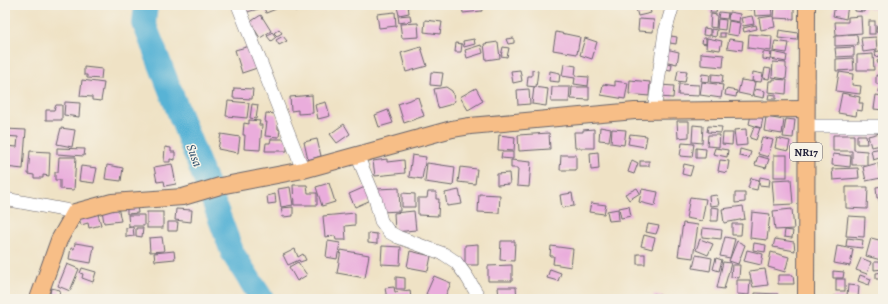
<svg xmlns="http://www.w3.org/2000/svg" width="888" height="304" viewBox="0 0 888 304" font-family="Alegreya,serif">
	<rect width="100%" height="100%" fill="#f7f3e8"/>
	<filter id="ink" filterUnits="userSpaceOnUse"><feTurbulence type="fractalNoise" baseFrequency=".025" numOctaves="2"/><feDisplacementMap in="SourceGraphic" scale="8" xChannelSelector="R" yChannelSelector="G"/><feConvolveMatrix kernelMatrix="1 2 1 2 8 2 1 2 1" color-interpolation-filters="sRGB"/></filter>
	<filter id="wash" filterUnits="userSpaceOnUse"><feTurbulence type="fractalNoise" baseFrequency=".012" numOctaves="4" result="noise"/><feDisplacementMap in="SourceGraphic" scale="16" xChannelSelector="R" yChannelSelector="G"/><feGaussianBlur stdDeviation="0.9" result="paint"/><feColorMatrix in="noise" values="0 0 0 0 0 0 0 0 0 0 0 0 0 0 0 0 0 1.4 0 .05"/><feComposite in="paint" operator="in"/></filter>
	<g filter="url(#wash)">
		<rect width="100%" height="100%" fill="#efe2c5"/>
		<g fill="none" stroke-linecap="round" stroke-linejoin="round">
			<polyline stroke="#58b3d5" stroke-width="24" points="146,5 144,23 211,195 233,254 262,299"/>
		</g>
		<g id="blocks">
			<g fill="#eaaddc">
				<polygon points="245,5 261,5 262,8 247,12"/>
				<polygon points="263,5 274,5 276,9 266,13"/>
				<polygon points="293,5 316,5 316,6 295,11"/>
				<polygon points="408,5 409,13 399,15 397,7"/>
				<polygon points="462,5 481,5 482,11 463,13"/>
				<polygon points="635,5 649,5 651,13 638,16"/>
				<polygon points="742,5 752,5 752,10 742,8"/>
				<polygon points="771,5 772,15 755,16 754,7"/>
				<polygon points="775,5 794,5 794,19 774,18"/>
				<polygon points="835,5 848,5 846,19 833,16"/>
				<polygon points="855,5 865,5 864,12 855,11"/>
				<polygon points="868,5 877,5 876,9 868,8"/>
				<polygon points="711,7 717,8 716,13 710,13"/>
				<polygon points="395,12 396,26 379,28 377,14"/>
				<polygon points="719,12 728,13 727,19 718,18"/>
				<polygon points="729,12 740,14 739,22 728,20"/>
				<polygon points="711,14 717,15 716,28 710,27"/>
				<polygon points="261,15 271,31 260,38 250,22"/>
				<polygon points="410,15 411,21 399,23 398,16"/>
				<polygon points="752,16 754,24 743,26 741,18"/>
				<polygon points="773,16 775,27 761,30 759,18"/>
				<polygon points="861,16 862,33 836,35 835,22 848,22 848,17"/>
				<polygon points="639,19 654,20 653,32 638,31"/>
				<polygon points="718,19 726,20 725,30 717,29"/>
				<polygon points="425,20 442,22 440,34 424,32"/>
				<polygon points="729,21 740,23 738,36 727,34"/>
				<rect x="869" y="21" width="6" height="13"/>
				<polygon points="418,23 419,37 402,38 400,24"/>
				<polygon points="756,25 757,29 744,32 743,28"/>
				<polygon points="877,25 881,26 881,33 876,32"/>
				<polygon points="704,28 710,29 710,36 703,35"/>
				<polygon points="279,29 282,33 277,36 274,33"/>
				<polygon points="711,29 717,30 716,37 711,36"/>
				<polygon points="779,30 798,33 797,40 778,38"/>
				<polygon points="272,32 276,37 271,41 267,36"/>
				<polygon points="556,32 580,37 577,54 553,50"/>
				<rect x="720" y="33" width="5" height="4"/>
				<polygon points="749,34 772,36 771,51 748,48"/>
				<polygon points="857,35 858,45 835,46 835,36"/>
				<polygon points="283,36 287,41 279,45 276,40"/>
				<polygon points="671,36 677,37 676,44 670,43"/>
				<polygon points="876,37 877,50 863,52 861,38"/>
				<polygon points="514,38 514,43 508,44 506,39"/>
				<polygon points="585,38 597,42 592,59 580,55"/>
				<polygon points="703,38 706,38 706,44 702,43"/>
				<polygon points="707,38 722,41 720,50 706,48"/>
				<polygon points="474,39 475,44 464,47 463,41"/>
				<polygon points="729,39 743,41 742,50 727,48"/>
				<polygon points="775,41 789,43 787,53 773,51"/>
				<polygon points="498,42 500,58 486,60 484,44"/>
				<polygon points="456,43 462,44 461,52 455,52"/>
				<polygon points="481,45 483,53 467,58 465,50"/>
				<polygon points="250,46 257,68 242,73 235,50"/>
				<polygon points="421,47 427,66 406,72 401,53"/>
				<polygon points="503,47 509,48 507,57 501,56"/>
				<polygon points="854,47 854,56 836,57 835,48"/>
				<polygon points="666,49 679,52 677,64 664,61"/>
				<polygon points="883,50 883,55 876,57 875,52"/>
				<polygon points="763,52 771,53 770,60 763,59"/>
				<polygon points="772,52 787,55 786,62 771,59"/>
				<polygon points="701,53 724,55 723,67 701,65"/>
				<polygon points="873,54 874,70 857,70 857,55"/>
				<polygon points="853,58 854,70 836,71 836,59"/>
				<polygon points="880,59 883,64 879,66 877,61"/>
				<polygon points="773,62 786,63 786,68 787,69 786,79 772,77"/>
				<polygon points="666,63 672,64 671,70 665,69"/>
				<polygon points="564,64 576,66 575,76 589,77 588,86 574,84 575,78 562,76"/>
				<polygon points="84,67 102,69 101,79 87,78 87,75 84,75"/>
				<polygon points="881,67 883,68 883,92 879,92 880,84 876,84 876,75 881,76"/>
				<polygon points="765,68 771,69 769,79 763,78"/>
				<polygon points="520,70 522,81 513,83 511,71"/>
				<polygon points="532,70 538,71 536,87 527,86 528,76 532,76"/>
				<polygon points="678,70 687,71 685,82 676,81"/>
				<polygon points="550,71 560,73 559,82 549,81"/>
				<polygon points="431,72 443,73 441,86 430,85"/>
				<polygon points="753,72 763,74 761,82 752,81"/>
				<polygon points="839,72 853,74 852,85 861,86 860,94 836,91"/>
				<polygon points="702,74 710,75 709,82 701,81"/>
				<polygon points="712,74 723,75 722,83 711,82"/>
				<polygon points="773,79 787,80 786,94 768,92 769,81 773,81"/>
				<polygon points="82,80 104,83 101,101 92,100 92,97 80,96"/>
				<polygon points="630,80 650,82 649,96 629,94"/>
				<polygon points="741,80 755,82 752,96 738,93"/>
				<polygon points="615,81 628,83 625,99 601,95 603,84 615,86"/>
				<polygon points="702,82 723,85 721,98 700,95"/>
				<polygon points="679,84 699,85 699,96 678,95"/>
				<polygon points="660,85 674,86 673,98 659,97"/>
				<polygon points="446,87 452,91 455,101 449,105 438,108 434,89"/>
				<polygon points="534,87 548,89 546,106 532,104"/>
				<polygon points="552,87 570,87 569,102 551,102"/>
				<polygon points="572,87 589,87 589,100 571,99"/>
				<polygon points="234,88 253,89 252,99 233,98"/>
				<polygon points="476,88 483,101 468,110 460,97"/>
				<polygon points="529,89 530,104 518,105 517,90"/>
				<polygon points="726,89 737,91 736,97 725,95"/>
				<polygon points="755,89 765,91 764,98 754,96"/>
				<polygon points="842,93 860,97 859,103 863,103 862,111 857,110 856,116 838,113"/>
				<polygon points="769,94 776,95 776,99 768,99"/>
				<polygon points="312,95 313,113 298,114 298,110 291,111 290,97"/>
				<polygon points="876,95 883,96 883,110 874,109"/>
				<polygon points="418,97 424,116 404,123 398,104"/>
				<polygon points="228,101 249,103 247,118 226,116"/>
				<polygon points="65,102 80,103 79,117 64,115"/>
				<polygon points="326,102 330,116 318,119 315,105"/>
				<polygon points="252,104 258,105 256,119 250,118"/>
				<polygon points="56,105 62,105 62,120 46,120 46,110 54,110"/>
				<polygon points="388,110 393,123 379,127 375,115"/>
				<polygon points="266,113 276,114 278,124 278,129 280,130 279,137 265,136 267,122 265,122"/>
				<polygon points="751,115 763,118 761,128 749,124"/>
				<polygon points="766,117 784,120 782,134 764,131"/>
				<polygon points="786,119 795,120 793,138 783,137"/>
				<polygon points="249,120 260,121 259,125 262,125 260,150 244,149 245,135 243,135 244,123 249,124"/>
				<polygon points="677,121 689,121 689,137 678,138"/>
				<polygon points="344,124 350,134 337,143 330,134"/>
				<polygon points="693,125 703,126 702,143 692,142"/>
				<polygon points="708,126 722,127 721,133 707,132"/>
				<polygon points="600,127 611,129 609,141 599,140"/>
				<polygon points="754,127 760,128 756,140 750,138"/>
				<polygon points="61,128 75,130 72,147 57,144"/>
				<polygon points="5,129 26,130 23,169 5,167 5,146 17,147 18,137 5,136"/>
				<polygon points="594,129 594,148 575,148 574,132 583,132 583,130"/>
				<polygon points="612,129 626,130 624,145 611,143"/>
				<polygon points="746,129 747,145 736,146 734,130"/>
				<polygon points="549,133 550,149 519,151 518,135"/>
				<polygon points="723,133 733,133 732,145 722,144"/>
				<polygon points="880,133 882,145 871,147 868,136"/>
				<polygon points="221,134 240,137 238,153 218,149"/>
				<polygon points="630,134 647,136 645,147 628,144"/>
				<polygon points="499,135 515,137 514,151 498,150"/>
				<polygon points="708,135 720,135 719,147 707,146"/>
				<polygon points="833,135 854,135 854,150 867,151 867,165 852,165 852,151 833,151"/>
				<polygon points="857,135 866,135 867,144 857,144"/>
				<polygon points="762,137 773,140 768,157 758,154"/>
				<polygon points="777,138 790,141 788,151 775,148"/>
				<polygon points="271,139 287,139 287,151 265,151 266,143 270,143"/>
				<polygon points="317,139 321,156 308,160 304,142"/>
				<polygon points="682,143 694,144 692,157 680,156"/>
				<polygon points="165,147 171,148 171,152 175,152 175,160 170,159 170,162 164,162"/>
				<polygon points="57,148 85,149 84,156 57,154"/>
				<polygon points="696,148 706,149 705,158 696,158"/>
				<polygon points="715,148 728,150 727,157 713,154"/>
				<polygon points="882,148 883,157 873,160 871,150"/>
				<polygon points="740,149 751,152 749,158 739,156"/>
				<polygon points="30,151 50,152 49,176 43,175 43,178 34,178 34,175 28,174"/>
				<polygon points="502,152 513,152 513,159 501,158"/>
				<polygon points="598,152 599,169 591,170 590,153"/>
				<polygon points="833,154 851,156 850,167 832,165"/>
				<polygon points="412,155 426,157 422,179 409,177"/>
				<polygon points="561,155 576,155 576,170 560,170"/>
				<rect x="774" y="155" width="13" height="22"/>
				<polygon points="758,156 769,159 766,168 755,165"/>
				<polygon points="59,157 76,157 74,190 60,189 60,180 55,180 55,172 58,172"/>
				<polygon points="387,159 387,162 404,160 405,173 375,176 373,161"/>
				<polygon points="511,160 531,162 529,187 517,186 518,168 511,168"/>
				<polygon points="632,160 638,163 634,174 628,172"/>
				<polygon points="720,160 729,161 727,173 718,171"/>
				<rect x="640" y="161" width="9" height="5"/>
				<polygon points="427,163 455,167 453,186 425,182"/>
				<polygon points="878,163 881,178 866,181 863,167"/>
				<polygon points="172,164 176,184 165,186 164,181 157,182 154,167"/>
				<polygon points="684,164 693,166 690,176 682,174"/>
				<polygon points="107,165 123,168 121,181 105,179"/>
				<polygon points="81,166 97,168 94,183 79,181"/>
				<polygon points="460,167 477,169 475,184 458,182"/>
				<polygon points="858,168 859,178 833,180 832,169"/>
				<polygon points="509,173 510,184 497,185 497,174"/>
				<polygon points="760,177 770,179 769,186 759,185"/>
				<polygon points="751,178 759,180 757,190 748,188"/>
				<polygon points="791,179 793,204 774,205 772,180"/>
				<polygon points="329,183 335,202 322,206 316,187"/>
				<polygon points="293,185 307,185 308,193 317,193 317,205 294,205"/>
				<polygon points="883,186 883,197 877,198 876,187"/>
				<polygon points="290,187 293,205 281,207 278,189"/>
				<polygon points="365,187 371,200 355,207 349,194"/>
				<polygon points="846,187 868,187 867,209 846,208"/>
				<polygon points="399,188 400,211 381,212 377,189"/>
				<polygon points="637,188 640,193 629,200 625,194"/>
				<polygon points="642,189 658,192 655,206 639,202"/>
				<polygon points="459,190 462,204 447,206 445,193"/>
				<polygon points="428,192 436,192 436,199 439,199 438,216 418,215 418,198 427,198"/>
				<polygon points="402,193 415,194 415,207 402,207"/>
				<polygon points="572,193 574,206 562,208 560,195"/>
				<polygon points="735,193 745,193 745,202 735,203"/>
				<polygon points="275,194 276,203 268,204 267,196"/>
				<polygon points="479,194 500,195 499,213 478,212"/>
				<polygon points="717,195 719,205 710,206 709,196"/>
				<polygon points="690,197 706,199 702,221 686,218"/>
				<polygon points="883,198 883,211 881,211 879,199"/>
				<polygon points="591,203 606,205 604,214 589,212"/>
				<polygon points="137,206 138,213 127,214 127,207"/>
				<polygon points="629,206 631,216 621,218 619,208"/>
				<polygon points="743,206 745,219 724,223 722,209"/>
				<polygon points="118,207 121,221 104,223 102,210"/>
				<polygon points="293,207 293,216 283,217 281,208"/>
				<polygon points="711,207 719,208 718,221 711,221"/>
				<polygon points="176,209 192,210 191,222 175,220"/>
				<polygon points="618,209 619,220 609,221 607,211"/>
				<polygon points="792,209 794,229 775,230 773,211"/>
				<polygon points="414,211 416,230 395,232 394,213"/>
				<rect x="147" y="212" width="16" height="16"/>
				<polygon points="752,212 770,214 767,240 750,238"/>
				<polygon points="355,213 355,225 345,226 346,240 336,240 335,236 325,237 323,216"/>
				<polygon points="98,214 101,225 89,228 88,223 81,225 79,218"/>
				<polygon points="128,215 144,215 144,226 129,226"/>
				<polygon points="848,216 865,217 864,237 846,236"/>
				<polygon points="168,222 178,222 177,231 168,231"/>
				<polygon points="683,223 698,225 693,258 678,256"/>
				<polygon points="648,224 659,226 656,234 646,232"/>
				<polygon points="732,224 742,224 741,235 732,235"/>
				<polygon points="133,227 134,236 126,237 126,228"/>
				<polygon points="136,228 143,228 142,237 136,236"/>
				<polygon points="703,228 722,230 721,239 702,237"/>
				<polygon points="785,230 793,231 792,238 784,237"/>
				<polygon points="368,233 377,234 377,244 368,243"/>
				<polygon points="644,235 655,238 652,249 641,246"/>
				<polygon points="162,237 164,251 150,252 149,238"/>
				<polygon points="725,237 735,239 730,258 720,256"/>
				<polygon points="847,238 863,240 862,248 846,246"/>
				<polygon points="871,238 883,241 883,254 881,260 866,256"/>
				<polygon points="700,239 713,244 708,255 696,250"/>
				<polygon points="775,239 794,242 795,251 773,247"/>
				<polygon points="328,241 340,243 337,259 326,257"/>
				<polygon points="501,241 515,241 514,261 500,260"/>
				<polygon points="737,241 745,245 738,264 729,261"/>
				<polygon points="75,243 94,246 91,263 69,259 71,248 74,249"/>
				<polygon points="754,243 766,245 765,252 753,250"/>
				<polygon points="478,244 478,265 465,265 465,245"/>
				<polygon points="382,246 401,247 400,265 381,264"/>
				<polygon points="551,246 573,249 571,267 553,264 554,256 550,256"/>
				<polygon points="837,246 853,249 850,266 834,263"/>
				<polygon points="295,249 298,257 303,254 306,260 300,262 299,260 288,265 283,255"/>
				<polygon points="341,250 369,255 365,278 337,273"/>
				<polygon points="747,250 763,254 761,265 744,261"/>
				<polygon points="174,251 175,259 155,261 154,253"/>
				<polygon points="410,251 431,256 428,271 407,267"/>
				<polygon points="771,252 789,257 785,272 768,267"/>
				<rect x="637" y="254" width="8" height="10"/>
				<polygon points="696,255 712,258 710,271 693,268"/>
				<polygon points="716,258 722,260 719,271 713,269"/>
				<polygon points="861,258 871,262 867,274 856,270"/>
				<polygon points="298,262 307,275 297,281 289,267"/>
				<polygon points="723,262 731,263 724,289 717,288"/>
				<polygon points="874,262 883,262 883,269 874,270"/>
				<polygon points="67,264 79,269 70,291 58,286"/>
				<polygon points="512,265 512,281 488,281 488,266"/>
				<polygon points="732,265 740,265 739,278 731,277"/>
				<polygon points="82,268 96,272 93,282 82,278 83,274 80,273"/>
				<polygon points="550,269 561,273 558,281 547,278"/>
				<polygon points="765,269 768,285 753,287 749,271"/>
				<polygon points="833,271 844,272 843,278 833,278"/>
				<polygon points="883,272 883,279 876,279 876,273"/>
				<polygon points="778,275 793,275 794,284 778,284"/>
				<polygon points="860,275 871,279 869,285 858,281"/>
				<polygon points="434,276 451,283 444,299 437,299 426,294"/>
				<polygon points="396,277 405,278 405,289 396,289"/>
				<rect x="836" y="279" width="9" height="12"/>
				<polygon points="737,280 750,280 749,295 737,294"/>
				<polygon points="848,285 859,286 858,298 847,296"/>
				<polygon points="394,287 395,292 410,290 411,299 387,299 385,288"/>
				<polygon points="498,287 516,287 517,299 499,299"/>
				<polygon points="51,288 60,290 59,296 50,294"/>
				<polygon points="755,293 778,294 778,299 755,299"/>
				<polygon points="654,294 663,296 662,299 653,299"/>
				<polygon points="834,296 847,298 847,299 833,299"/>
			</g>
		</g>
	</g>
	<g filter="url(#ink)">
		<use href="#blocks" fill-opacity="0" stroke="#6a656b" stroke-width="1"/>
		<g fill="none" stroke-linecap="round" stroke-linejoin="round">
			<g stroke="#6a656b" stroke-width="14">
				<g id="minor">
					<polyline points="238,5 303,170"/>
					<polyline points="654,111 665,32 673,5"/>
					<polyline points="806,126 883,126"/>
					<polyline points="357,155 375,198 381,221 389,232 398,237 444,254 456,262 467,277 480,299"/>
					<polyline points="5,199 75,212"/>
				</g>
			</g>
			<g stroke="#6a656b" stroke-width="18">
				<g id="major">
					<polyline points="38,299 59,240 75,212 112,202 183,197 220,186 303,170 452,129 470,126 635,111 806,109"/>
					<polyline points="806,299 807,5"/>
				</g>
			</g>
			<use href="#minor" stroke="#fff" stroke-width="13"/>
			<use href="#major" stroke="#f7be87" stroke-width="16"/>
		</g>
	</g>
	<g text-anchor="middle" stroke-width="3" stroke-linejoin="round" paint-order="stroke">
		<rect fill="#f7f3e8" stroke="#62616f" stroke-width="1" x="790" y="143" width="32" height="18" rx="3"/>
		<g font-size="11" font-weight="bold" fill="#22223b">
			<text x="806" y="156">NR17</text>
		</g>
		<g font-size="13" font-style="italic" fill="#355571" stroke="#f7f3e8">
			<text transform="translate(195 155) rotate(69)" y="5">Susa</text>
		</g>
	</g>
	<rect width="888" height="304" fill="none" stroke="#f7f3e8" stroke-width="20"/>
</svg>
